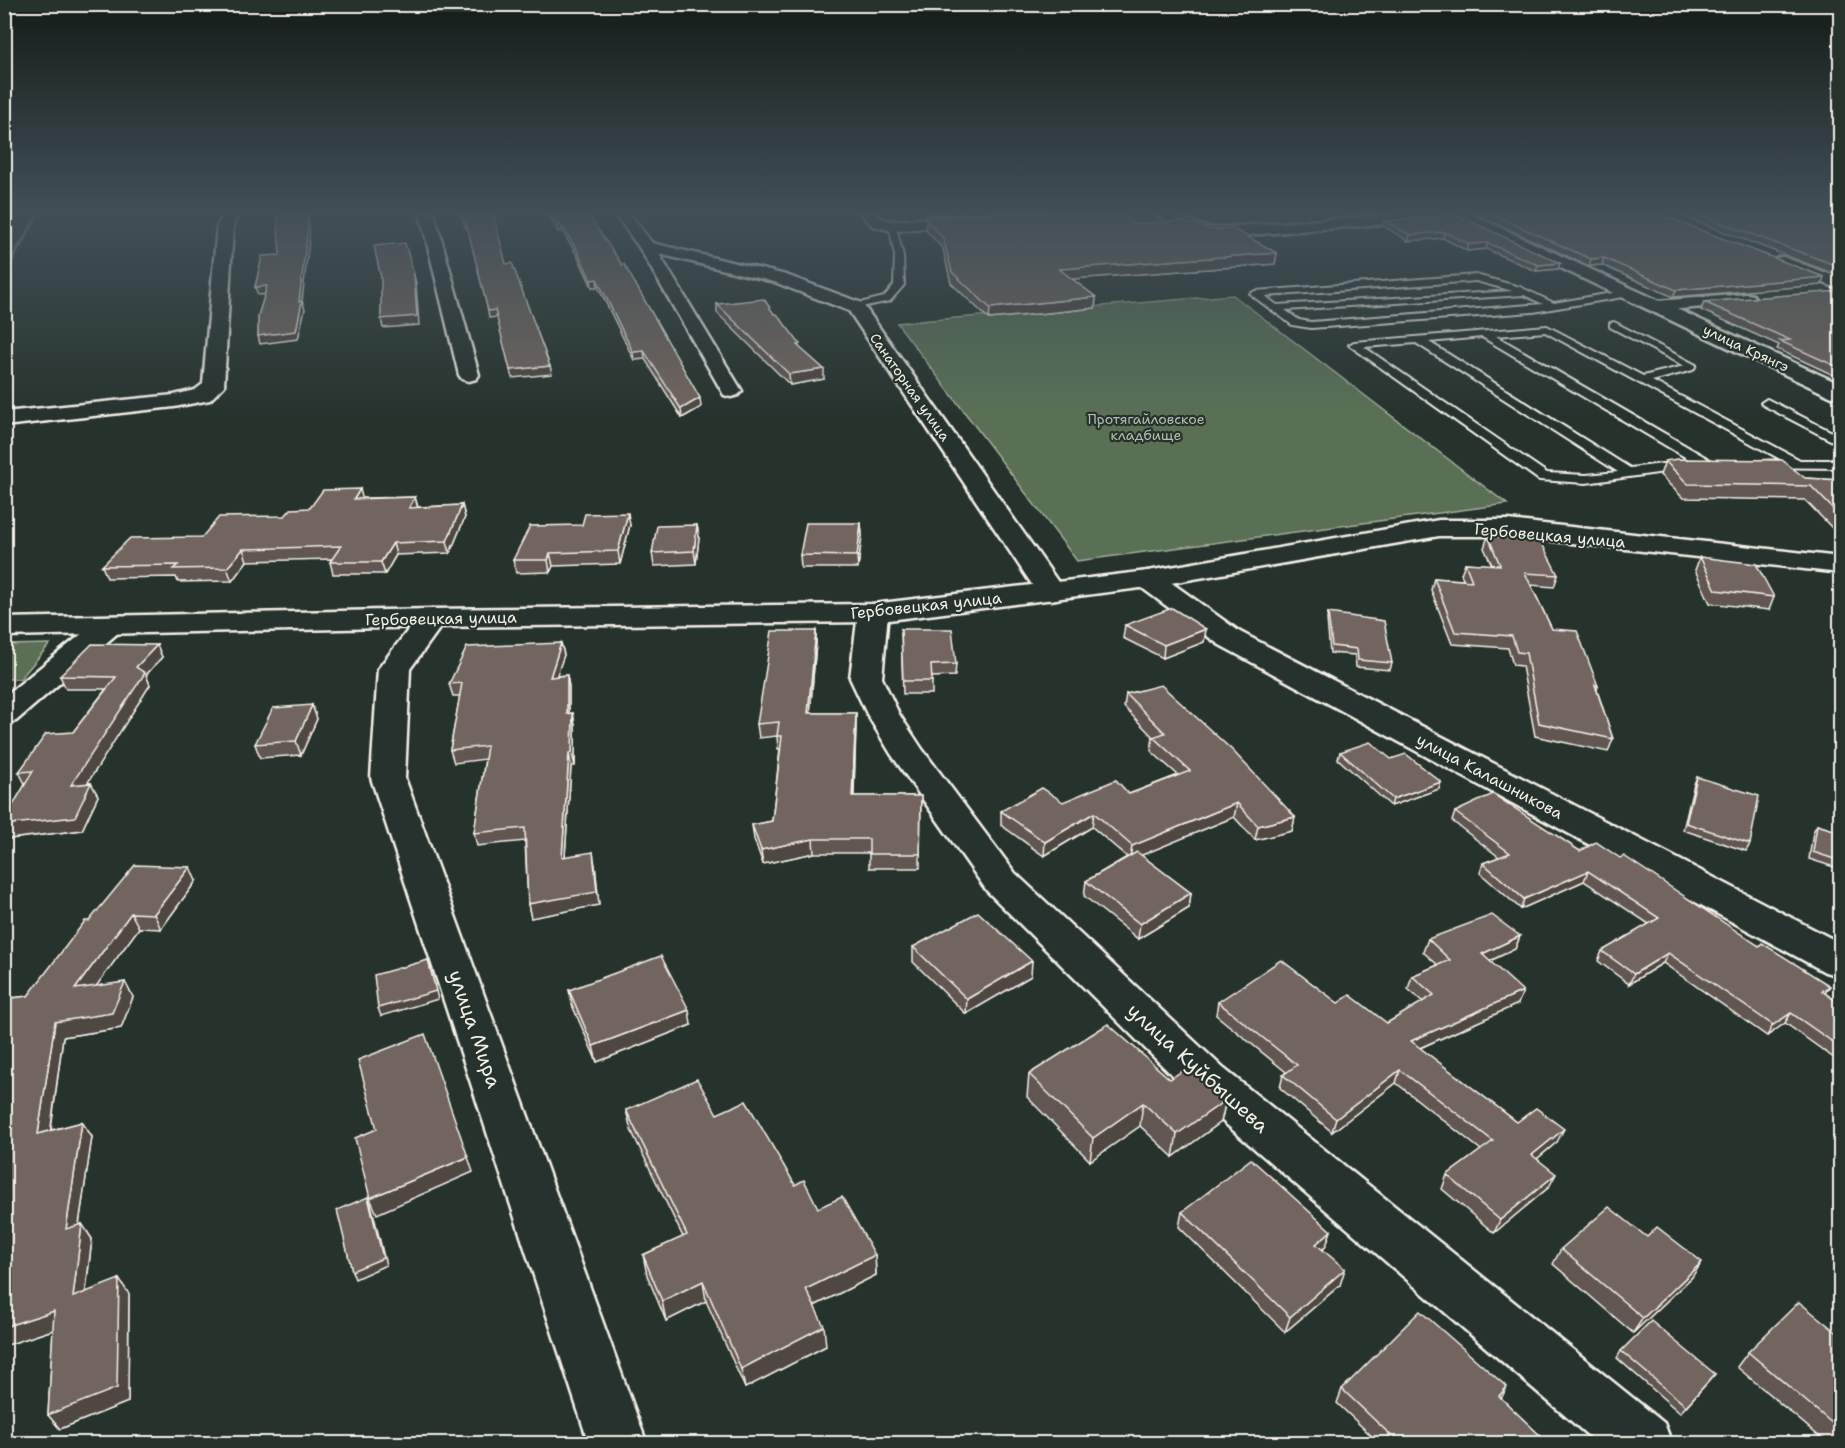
<svg xmlns="http://www.w3.org/2000/svg" width="1845" height="1448" viewBox="0 0 1845 1448" font-family="'Shantell Sans',sans-serif">
	<rect width="100%" height="100%" fill="#26332d"/>
	<filter id="ink" filterUnits="userSpaceOnUse"><feTurbulence type="fractalNoise" baseFrequency=".0167" numOctaves="2"/><feDisplacementMap in="SourceGraphic" scale="12" xChannelSelector="R" yChannelSelector="G"/><feConvolveMatrix kernelMatrix="1 2 1 2 8 2 1 2 1" color-interpolation-filters="sRGB"/></filter>
	<g filter="url(#ink)">
		<g fill="#5a7054" stroke="#a7b09e" stroke-width="1.5">
			<polygon points="1233,295 1507,504 1077,561 897,323"/>
			<polygon points="50,644 20,679 5,679 5,645"/>
		</g>
		<g fill="none" stroke-linecap="round" stroke-linejoin="round">
			<polygon fill="#8a9e9d" fill-rule="evenodd" points="37,213 41,213 4,277 4,269"/>
			<g stroke="#f4f1e8" stroke-width="4">
				<g id="service">
					<polygon points="890,229 897,231 903,256 904,285 890,301 852,309 852,305 884,297 894,285 895,256"/>
					<path d="M1476,275L1520,287L1554,303L1629,290L1634,293L1629,296L1533,312L1311,328L1292,325L1250,294L1255,291ZM1476,281L1513,291L1277,305L1265,296ZM1524,295L1543,304L1311,322L1299,320L1285,310Z"/>
					<path d="M1614,322L1696,365L1693,370L1652,381L1800,460H1840V468L1759,467L1758,464L1759,461L1782,460L1545,332L1496,336L1712,461L1713,464L1712,467H1702L1482,337L1429,342L1630,468L1686,461L1692,465L1686,469L1586,483L1539,480L1349,345L1354,342L1547,326L1643,376L1684,366L1610,327V323ZM1416,343L1618,472L1586,475L1547,473L1364,347Z"/>
					<polygon points="1767,399 1840,436 1840,445 1763,405 1761,403"/>
				</g>
			</g>
			<g stroke="#f4f1e8" stroke-width="5">
				<g id="minor">
					<polygon points="225,213 239,213 233,226 224,386 210,400 174,407 4,426 4,412 174,395 195,390 203,384 217,226"/>
					<polygon points="420,213 434,213 479,375 476,379 469,381 462,379 459,375"/>
					<polygon points="614,213 629,213 652,243 786,275 862,303 1065,592 1061,598 1051,600 1041,598 849,311 774,282 659,254 742,391 738,395 731,397 724,395 639,247"/>
					<polygon points="860,213 876,213 883,219 893,221 993,213 1050,213 1043,217 893,231 873,226"/>
					<path d="M1154,213C1176,213 1191,223 1212,228L1415,213L1466,214L1459,218L1212,238L1181,229Z"/>
					<polygon points="1783,257 1840,278 1840,289 1777,266 1775,262 1777,258"/>
					<polygon points="1747,294 1753,295 1756,299 1753,303 1656,311 1650,310 1647,306 1650,302 1656,301"/>
					<polygon points="1148,571 1158,573 1240,632 1840,943 1840,976 1825,972 1218,644 1138,585 1134,579 1138,573"/>
					<polygon points="873,604 883,607 888,613 882,678 899,714 922,749 1015,873 1223,1068 1664,1423 1672,1444 1598,1444 1191,1094 987,891 891,754 867,714 850,678 858,613 863,607"/>
					<polygon points="432,609 442,612 447,618 410,669 405,778 647,1444 589,1444 371,778 378,669 422,612"/>
					<polygon points="110,616 120,619 125,625 120,631 16,721 4,724 4,697 100,619"/>
				</g>
			</g>
			<g stroke="#f4f1e8" stroke-width="5">
				<g id="tertiary">
					<polygon points="1449,213 1468,213 1840,384 1840,398 1832,397 1451,216"/>
					<polygon points="1439,520 1508,520 1840,557 1840,573 1508,536 1439,536 1148,587 873,622 432,627 4,636 4,618 432,609 873,604 1148,571"/>
				</g>
			</g>
			<use href="#service" fill="#26332d" fill-rule="evenodd"/>
			<use href="#minor" fill="#26332d" fill-rule="evenodd"/>
			<use href="#tertiary" fill="#26332d" fill-rule="evenodd"/>
		</g>
		<g fill="#625752" stroke="#f4f1e8" stroke-width="1.5">
			<polygon points="547,213 590,213 590,217 701,407 682,418 645,359 634,360 598,287 592,287 577,255 562,231 558,232"/>
			<polygon points="1473,213 1655,213 1824,277 1821,285 1673,297 1602,265 1589,266"/>
			<polygon points="1674,213 1840,213 1840,276"/>
			<polygon points="1457,215 1558,269 1536,271 1486,249 1467,251 1443,238 1408,241 1383,226 1384,221"/>
			<polygon points="926,220 1134,224 1277,253 1275,264 1072,279 1096,297 1095,308 989,319 951,283 943,249 926,230"/>
			<polygon points="1840,291 1840,378 1777,349 1779,345 1701,310 1704,302"/>
			<polygon points="717,304 774,314 824,379 790,385 717,313"/>
			<polygon points="1665,461 1805,478 1840,480 1840,531 1834,530 1805,500 1683,498 1660,475"/>
			<polygon points="415,497 418,507 462,505 465,517 450,553 396,555 385,574 333,574 330,562 332,559 247,561 232,581 178,582 176,577 107,578 102,566 202,537 285,516 310,508 363,498"/>
			<polygon points="861,523 862,535 858,568 801,568 800,555"/>
			<polygon points="630,525 620,564 553,566 550,572 516,573 513,560"/>
			<polygon points="697,525 699,537 696,564 654,566 652,553"/>
			<polygon points="1488,536 1558,575 1554,587 1531,585 1552,629 1598,686 1597,690 1613,739 1608,752 1535,736 1522,666 1513,665 1508,648 1452,644 1431,590 1434,578 1464,580 1461,574 1465,563 1492,565 1484,548"/>
			<polygon points="1700,557 1774,597 1769,610 1710,603 1695,570"/>
			<polygon points="1328,613 1392,663 1390,670 1356,667 1355,655 1330,653 1327,619"/>
			<polygon points="1125,625 1206,629 1204,642 1163,658 1123,638"/>
			<polygon points="901,629 956,664 955,676 932,677 932,694 903,694"/>
			<polygon points="816,631 816,643 810,713 856,713 856,726 854,796 921,796 920,868 869,868 869,853 814,853 763,864 754,839 752,825 772,821 780,749 778,749 777,736 759,738 757,724"/>
			<polygon points="1837,638 1840,638 1840,660 1833,646"/>
			<polygon points="561,643 564,655 556,676 567,675 569,687 569,714 573,713 575,726 575,766 571,766 565,857 595,865 599,905 531,918 528,904 525,841 477,846 474,833 485,759 454,763 450,750 460,696 453,696 449,684"/>
			<polygon points="157,645 162,657 146,675 150,685 87,783 91,783 98,796 82,830 9,839 25,784 19,772 73,732 106,689 66,689 60,676"/>
			<polygon points="1126,694 1295,817 1292,831 1255,840 1234,817 1141,855 1191,893 1189,908 1138,939 1084,896 1086,881 1127,857 1092,827 1044,856 1001,825 1001,811 1129,794 1178,775 1151,751 1153,737 1124,707"/>
			<polygon points="312,705 317,719 301,755 260,758 255,744"/>
			<polygon points="1840,731 1840,749 1835,739"/>
			<polygon points="1340,752 1391,759 1441,782 1439,789 1391,806 1338,759"/>
			<polygon points="1697,777 1750,844 1746,851 1683,830 1694,784"/>
			<polygon points="1455,812 1580,851 1759,946 1830,986 1825,993 1840,1004 1840,1059 1838,1061 1785,1023 1767,1036 1663,963 1629,984 1598,961 1602,951 1649,924 1584,881 1521,909 1480,873 1483,863 1499,857 1452,821"/>
			<polygon points="1817,825 1840,832 1840,869 1809,859 1813,832"/>
			<polygon points="196,881 161,929 139,928 96,986 133,997 121,1028 63,1037 51,1130 82,1122 92,1137 79,1225 82,1224 92,1239 86,1292 129,1294 128,1402 60,1429 48,1415 53,1330 4,1346 4,999 28,996 89,921"/>
			<polygon points="1520,936 1515,949 1490,961 1518,1004 1420,1048 1517,1122 1557,1142 1537,1159 1549,1187 1494,1233 1442,1189 1447,1175 1481,1150 1396,1083 1332,1132 1280,1088 1283,1075 1286,1072 1216,1015 1218,1002 1338,1003 1387,1023 1423,1002 1408,989 1412,976 1438,965 1423,952 1428,939"/>
			<polygon points="913,947 1031,976 966,1014 913,962"/>
			<polygon points="569,990 691,1025 597,1062 572,1005"/>
			<polygon points="1029,1074 1170,1079 1226,1100 1221,1122 1173,1157 1140,1126 1090,1161 1027,1097"/>
			<polygon points="626,1110 717,1114 818,1208 875,1255 876,1275 814,1306 826,1346 745,1388 706,1301 666,1321 647,1275 643,1255 683,1237 631,1130"/>
			<polygon points="1182,1212 1326,1246 1323,1250 1340,1285 1285,1332 1179,1227"/>
			<polygon points="1647,1237 1692,1277 1633,1333 1553,1264 1561,1249"/>
			<polygon points="1840,1335 1840,1443 1827,1443 1737,1367 1748,1352"/>
			<polygon points="1621,1351 1715,1374 1709,1381 1680,1413 1617,1358"/>
			<polygon points="1342,1389 1501,1399 1548,1443 1379,1443 1337,1403"/>
		</g>
		<g fill="#504742" stroke="#f4f1e8" stroke-width="1.5">
			<polygon points="306,213 307,213 310,232 302,301 305,309 298,339 260,344 258,336 299,302"/>
			<polygon points="925,213 948,213 948,214 925,216"/>
			<polygon points="1362,213 1386,213 1362,215"/>
			<polygon points="464,222 466,222 467,228 465,228"/>
			<polygon points="557,225 561,225 562,231 558,232"/>
			<polygon points="1444,232 1443,238 1408,241 1410,235"/>
			<polygon points="1488,243 1486,249 1467,251 1469,244"/>
			<polygon points="1277,253 1275,264 1059,280 1059,269"/>
			<polygon points="1604,258 1602,265 1589,266 1591,259"/>
			<polygon points="1560,263 1558,269 1536,271 1538,265"/>
			<polygon points="414,275 416,283 419,325 383,328 381,319"/>
			<polygon points="1824,277 1821,285 1673,297 1676,290"/>
			<polygon points="597,279 598,287 592,287 591,280"/>
			<polygon points="267,286 269,294 258,295 255,287"/>
			<polygon points="1096,297 1095,308 989,319 990,308"/>
			<polygon points="495,310 497,317 489,318 488,311"/>
			<polygon points="644,351 645,359 634,360 633,352"/>
			<polygon points="550,366 552,374 512,378 510,370"/>
			<polygon points="824,369 824,379 790,385 789,374"/>
			<polygon points="700,398 701,407 682,418 681,409"/>
			<polygon points="360,489 363,501 354,499"/>
			<polygon points="415,497 418,509 409,508"/>
			<polygon points="462,505 465,517 450,553 447,541"/>
			<polygon points="628,513 630,525 620,564 618,551"/>
			<polygon points="861,523 862,535 858,568 857,556"/>
			<polygon points="697,525 699,537 696,564 694,551"/>
			<polygon points="393,543 396,555 385,574 381,562"/>
			<polygon points="243,549 247,561 232,581 227,568"/>
			<polygon points="550,553 553,566 550,572 548,560"/>
			<polygon points="1206,629 1204,642 1163,658 1164,645"/>
			<polygon points="816,631 816,643 809,726 808,713"/>
			<polygon points="561,643 564,655 552,689 550,677"/>
			<polygon points="157,645 162,657 146,675 150,685 78,798 71,785 136,667"/>
			<polygon points="567,675 569,687 569,727 567,714"/>
			<polygon points="312,705 317,719 301,755 296,741"/>
			<polygon points="573,713 575,726 575,766 572,753"/>
			<polygon points="856,713 856,726 853,809 852,796"/>
			<polygon points="569,753 571,766 564,870 562,857"/>
			<polygon points="1441,782 1439,789 1391,806 1393,799"/>
			<polygon points="91,783 98,796 82,830 9,839 4,832 4,825"/>
			<polygon points="1237,803 1234,817 1130,860 1132,846"/>
			<polygon points="1094,813 1092,827 1044,856 1045,842"/>
			<polygon points="1295,817 1292,831 1255,840 1258,826"/>
			<polygon points="813,839 814,853 763,864 761,850"/>
			<polygon points="593,852 595,865 599,905 531,918 528,904"/>
			<polygon points="190,867 196,881 161,929 154,914"/>
			<polygon points="1588,871 1584,881 1521,909 1524,899"/>
			<polygon points="1191,893 1189,908 1138,939 1140,924"/>
			<polygon points="131,913 139,928 83,1004 75,989"/>
			<polygon points="1520,936 1515,949 1477,967 1482,954"/>
			<polygon points="1668,953 1663,963 1629,984 1634,974"/>
			<polygon points="428,960 438,999 381,1016 378,1008"/>
			<polygon points="1032,961 1031,976 966,1014 967,999"/>
			<polygon points="125,982 133,997 121,1028 63,1037 48,1149 38,1134 55,1022"/>
			<polygon points="1523,991 1518,1004 1406,1054 1411,1041"/>
			<polygon points="689,1010 691,1025 597,1062 593,1046"/>
			<polygon points="1791,1013 1785,1023 1767,1036 1773,1025"/>
			<polygon points="1400,1070 1396,1083 1332,1132 1336,1119"/>
			<polygon points="1226,1100 1221,1122 1173,1157 1177,1134"/>
			<polygon points="1143,1103 1140,1126 1090,1161 1093,1138"/>
			<polygon points="82,1122 92,1137 76,1244 66,1229"/>
			<polygon points="1564,1129 1557,1142 1526,1168 1532,1155"/>
			<polygon points="468,1157 473,1172 377,1214 370,1198"/>
			<polygon points="1556,1174 1549,1187 1494,1233 1500,1220"/>
			<polygon points="368,1197 371,1204 386,1265 355,1279 352,1271"/>
			<polygon points="82,1224 92,1239 83,1312 73,1297"/>
			<polygon points="1331,1231 1326,1246 1312,1259 1316,1244"/>
			<polygon points="875,1255 876,1275 808,1309 806,1289"/>
			<polygon points="1702,1262 1692,1277 1633,1333 1643,1318"/>
			<polygon points="1345,1269 1340,1285 1285,1332 1290,1317"/>
			<polygon points="119,1279 129,1294 128,1402 60,1429 48,1415"/>
			<polygon points="703,1281 706,1301 666,1321 662,1301"/>
			<polygon points="54,1311 65,1326 4,1346 4,1327"/>
			<polygon points="824,1326 826,1346 745,1388 741,1369"/>
			<polygon points="1507,1387 1500,1401 1499,1396"/>
		</g>
		<g fill="#72655f" stroke="#f4f1e8" stroke-width="1.5">
			<polygon points="277,213 306,213 308,224 299,302 302,301 296,331 258,336 258,316 267,286 255,287 262,256 280,255"/>
			<polygon points="460,213 493,213 506,264 512,263 550,366 510,370 495,310 488,311 466,222 464,222"/>
			<polygon points="550,213 587,213 622,265 624,264 700,398 681,409 644,351 633,352 597,279 591,280 576,248 561,225 557,225"/>
			<polygon points="1005,213 1121,213 1134,224 1181,221 1213,230 1232,228 1277,253 1059,269 1096,297 990,308 952,272 943,238 926,220"/>
			<polygon points="1489,213 1655,213 1824,277 1676,290 1604,258 1591,259"/>
			<polygon points="1694,213 1840,213 1840,267"/>
			<polygon points="1457,215 1560,263 1538,265 1488,243 1469,244 1444,232 1410,235 1384,221"/>
			<polygon points="405,243 414,275 417,316 381,319 381,278 374,246"/>
			<polygon points="1840,291 1840,368 1780,341 1790,340 1704,302"/>
			<polygon points="764,299 774,314 777,314 800,344 797,345 824,369 789,374 717,304"/>
			<polygon points="1677,459 1782,460 1805,478 1840,480 1840,516 1811,486 1688,484 1665,461"/>
			<polygon points="360,489 354,499 415,497 409,508 462,505 447,541 393,543 381,562 330,562 341,546 243,549 227,568 173,569 178,565 102,566 130,538 202,537 219,517 285,516 291,509 310,508 323,490"/>
			<polygon points="628,513 618,551 550,553 548,560 513,560 530,526 582,525 585,514"/>
			<polygon points="806,523 861,523 857,556 800,555"/>
			<polygon points="697,525 694,551 652,553 657,526"/>
			<polygon points="1488,536 1540,540 1558,575 1525,573 1552,629 1577,631 1598,686 1595,685 1613,739 1539,723 1526,653 1517,652 1512,636 1455,632 1434,578 1472,581 1465,563 1500,565"/>
			<polygon points="1700,557 1756,564 1774,597 1716,590"/>
			<polygon points="1172,608 1206,629 1164,645 1125,625"/>
			<polygon points="1328,613 1384,621 1392,663 1358,660 1357,649 1332,646"/>
			<polygon points="901,629 952,629 956,664 931,665 932,681 903,681"/>
			<polygon points="772,631 816,631 808,713 856,713 852,796 921,796 920,854 869,854 869,839 813,839 761,850 752,825 772,821 782,736 777,736 779,722 757,724"/>
			<polygon points="561,643 550,677 567,675 567,714 573,713 572,753 569,753 562,857 593,852 597,892 528,904 525,828 474,833 487,746 450,750 462,683 449,684 467,647"/>
			<polygon points="92,644 157,645 136,667 145,673 71,785 91,783 75,817 4,825 4,820 33,771 19,772 46,734 73,732 116,677 60,676"/>
			<polygon points="1161,685 1232,750 1295,817 1258,826 1237,803 1132,846 1094,813 1045,842 1001,811 1042,788 1063,802 1116,780 1129,794 1190,771 1153,737 1165,733 1126,694"/>
			<polygon points="312,705 296,741 255,744 273,708"/>
			<polygon points="1370,742 1391,759 1406,754 1441,782 1393,799 1340,752"/>
			<polygon points="1697,777 1759,796 1750,844 1686,823"/>
			<polygon points="1493,794 1580,851 1596,842 1620,858 1624,856 1759,946 1762,943 1830,986 1822,991 1840,1004 1840,1047 1791,1013 1773,1025 1668,953 1634,974 1602,951 1659,918 1588,871 1524,899 1483,863 1510,853 1455,812"/>
			<polygon points="1817,825 1840,832 1840,861 1813,852"/>
			<polygon points="1137,852 1191,893 1140,924 1086,881"/>
			<polygon points="135,865 190,867 154,914 131,913 75,989 125,982 112,1013 55,1022 38,1134 82,1122 66,1229 82,1224 73,1297 119,1279 117,1388 48,1415 54,1311 4,1327 4,999 28,996 85,921 89,921"/>
			<polygon points="978,912 1032,961 967,999 913,947"/>
			<polygon points="1492,915 1520,936 1482,954 1523,991 1411,1041 1517,1122 1536,1108 1564,1129 1532,1155 1556,1174 1500,1220 1447,1175 1493,1141 1400,1070 1336,1119 1283,1075 1297,1065 1218,1002 1281,960 1338,1003 1350,995 1387,1023 1434,995 1412,976 1450,960 1428,939"/>
			<polygon points="661,956 689,1010 593,1046 569,990"/>
			<polygon points="428,960 436,991 378,1008 374,975"/>
			<polygon points="1108,1024 1170,1079 1188,1067 1226,1100 1177,1134 1143,1103 1093,1138 1029,1074"/>
			<polygon points="425,1034 468,1157 370,1198 355,1138 377,1129 358,1060"/>
			<polygon points="697,1079 717,1114 746,1101 795,1185 804,1180 818,1208 842,1197 875,1255 806,1289 824,1326 741,1369 703,1281 662,1301 643,1255 687,1235 626,1110"/>
			<polygon points="1251,1159 1331,1231 1316,1244 1345,1269 1290,1317 1182,1212"/>
			<polygon points="368,1197 383,1258 352,1271 337,1210"/>
			<polygon points="1609,1207 1647,1237 1657,1227 1702,1262 1643,1318 1561,1249"/>
			<polygon points="1799,1302 1840,1335 1840,1430 1748,1352"/>
			<polygon points="1420,1311 1507,1387 1499,1396 1548,1443 1399,1443 1342,1389"/>
			<polygon points="1651,1321 1715,1374 1686,1406 1621,1351"/>
		</g>
	</g>
	<linearGradient id="sky" x2="0" y2="1"><stop stop-color="#151c19"/><stop offset="0.51" stop-color="#415057"/><stop offset="1" stop-color="#415057" stop-opacity="0"/></linearGradient>
	<rect width="1845" height="416" fill="url(#sky)"/>
	<g text-anchor="middle" stroke-width="4.5" stroke-linejoin="round" paint-order="stroke">
		<g font-size="14" fill="#f4f1e8" stroke="#26332d">
			<text transform="translate(1746 348) rotate(25)" y="5">улица Крянгэ</text>
			<text transform="translate(910 387) rotate(55)" y="5">Санаторная улица</text>
		</g>
		<g font-size="14" fill="#b6bdad" stroke="#26332d">
			<text x="1146" y="424">Протягайловское<tspan x="1146" dy="16">кладбище</tspan></text>
		</g>
		<g font-size="16" fill="#f4f1e8" stroke="#26332d">
			<text transform="translate(1550 535) rotate(5)" y="6">Гербовецкая улица</text>
			<text transform="translate(926 605) rotate(-6)" y="6">Гербовецкая улица</text>
			<text transform="translate(441 618) rotate(-1)" y="6">Гербовецкая улица</text>
			<text transform="translate(1490 776) rotate(28)" y="6">улица Калашникова</text>
		</g>
		<g font-size="20" fill="#f4f1e8" stroke="#26332d">
			<text transform="translate(475 1029) rotate(71)" y="7">улица Мира</text>
			<text transform="translate(1198 1068) rotate(42)" y="7">улица Куйбышева</text>
		</g>
	</g>
	<rect width="1845" height="1448" fill="none" stroke="#26332d" stroke-width="24"/>
	<rect x="12" y="12" width="1821" height="1424" fill="none" stroke="#f4f1e8" stroke-width="2" filter="url(#ink)"/>
</svg>
